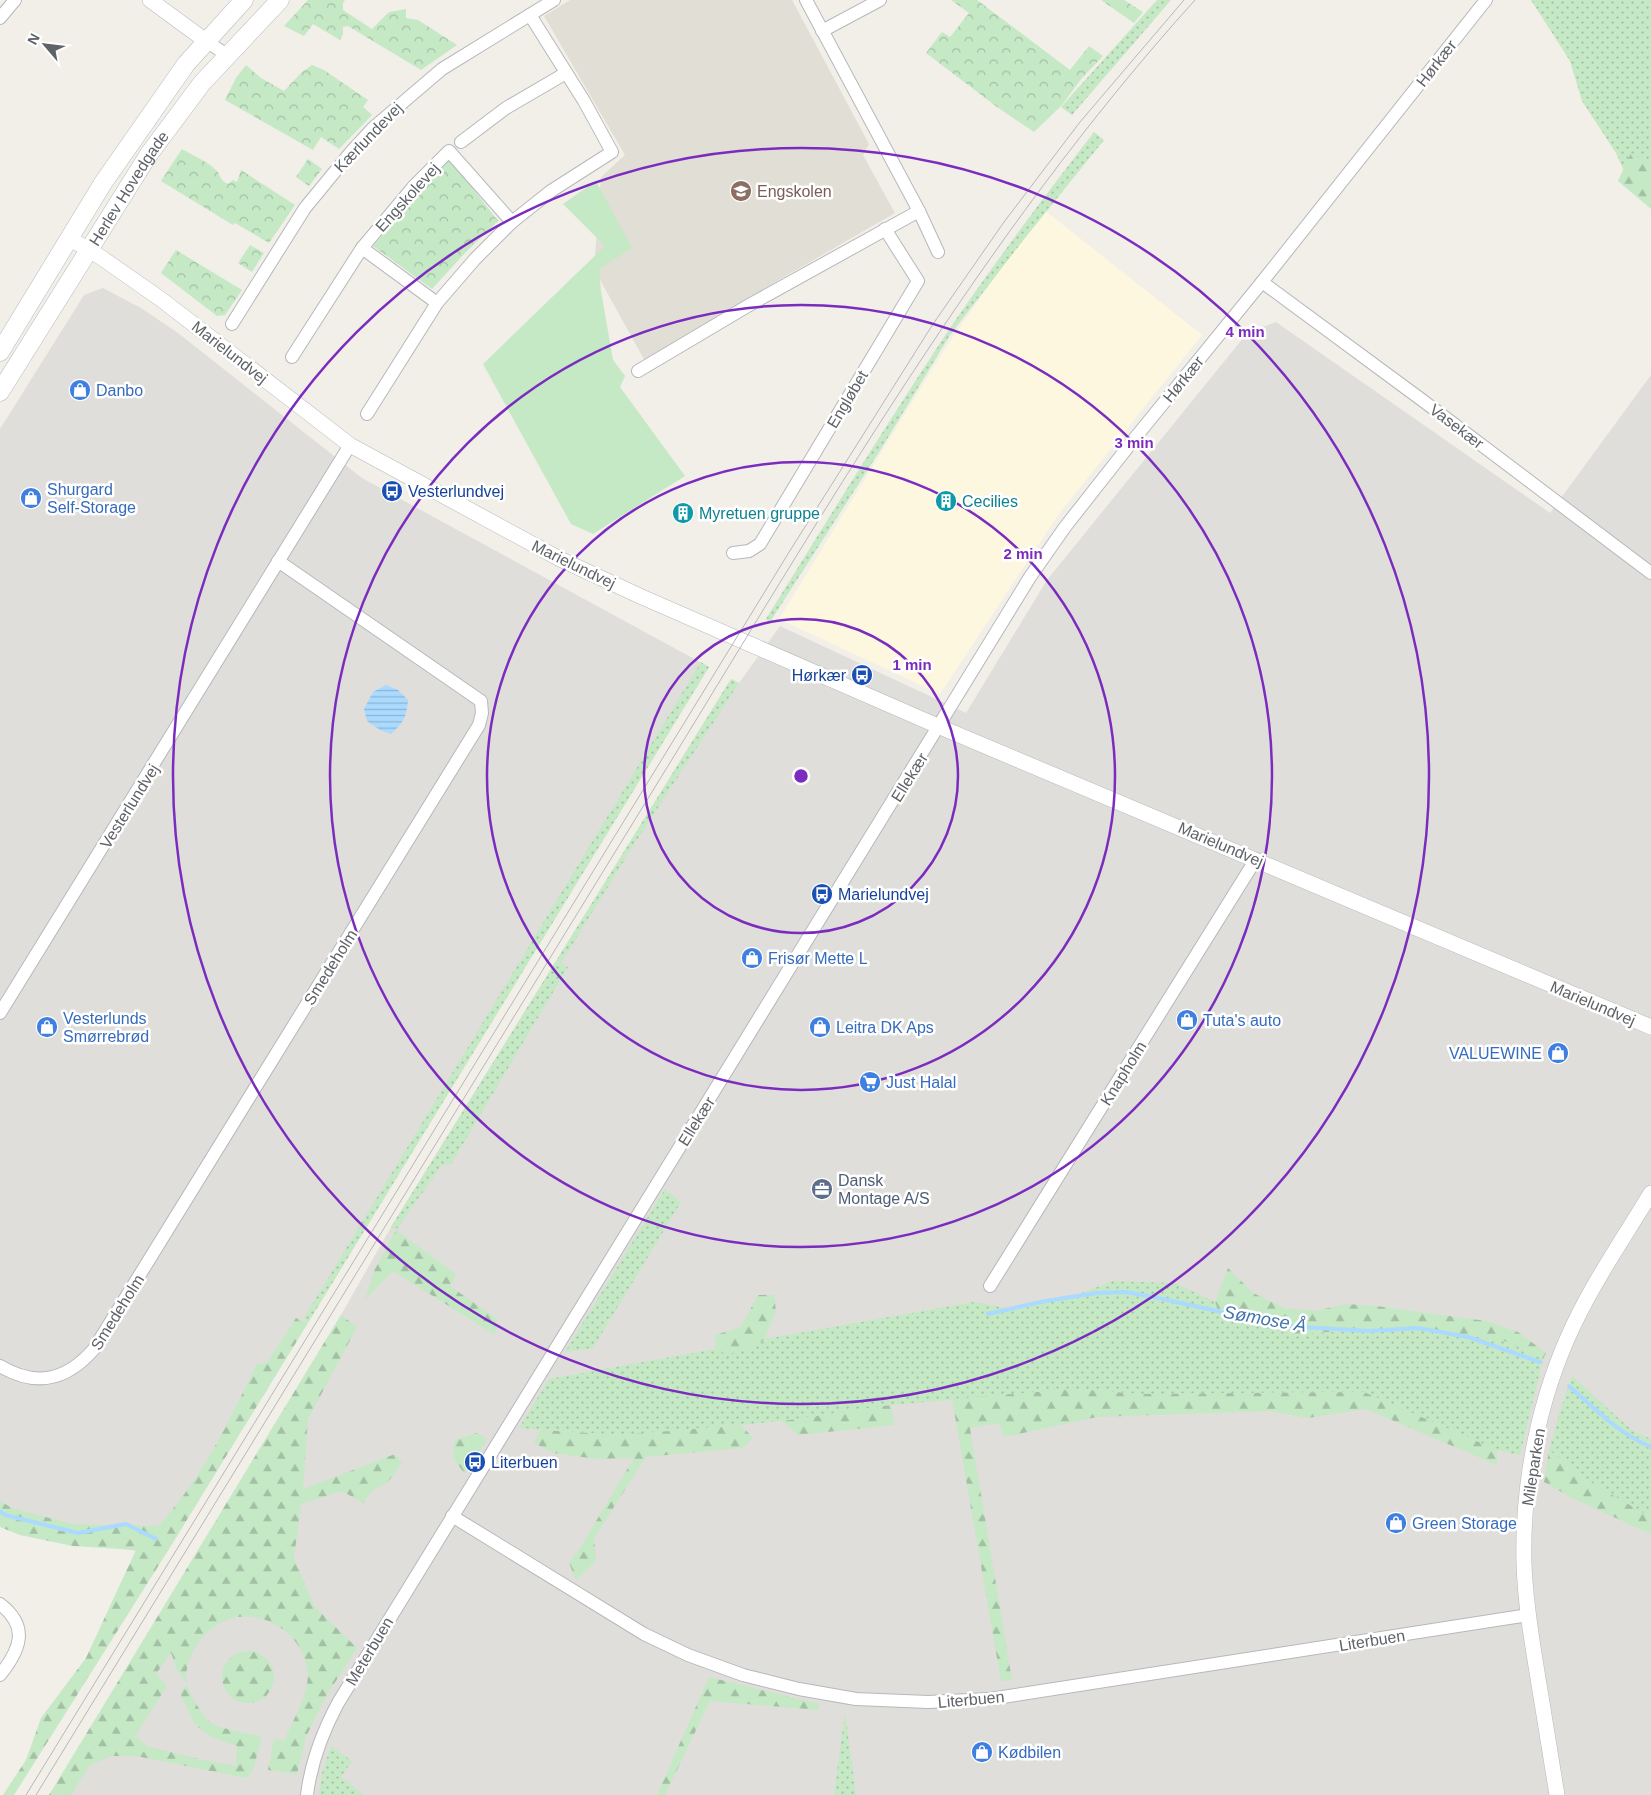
<svg xmlns="http://www.w3.org/2000/svg" width="1651" height="1795" viewBox="0 0 1651 1795" font-family="Helvetica,sans-serif">
	<defs>
		<pattern id="grass-dots" width="8" height="8" patternUnits="userSpaceOnUse" patternTransform="scale(1.25)"><rect width="8" height="8" fill="#c5e8c5"/><path d="M2 2h.1M6 6h.1" fill="none" stroke="#a3c0a4" stroke-width="1.8" stroke-linecap="round"/></pattern>
		<pattern id="forest-firs" width="22" height="20" patternUnits="userSpaceOnUse" patternTransform="scale(1.25)"><rect width="22" height="20" fill="#c5e8c5"/><path d="M5 1l3.5 6h-7zM16 11l3.5 6h-7z" fill="#a3c0a4"/></pattern>
		<pattern id="park-crowns" width="20" height="18" patternUnits="userSpaceOnUse" patternTransform="scale(1.25)"><rect width="20" height="18" fill="#c5e8c5"/><path d="M2 6a3 3 0 1 1 6 0M12 15a3 3 0 1 1 6 0" fill="none" stroke="#a3c0a4"/></pattern>
		<pattern id="water-rules" width="6" height="5" patternUnits="userSpaceOnUse" patternTransform="scale(1.25)"><rect width="6" height="5" fill="#aadaff"/><path d="M0 2.5h6" fill="none" stroke="#8eb4d2"/></pattern>
	</defs>
	<rect width="100%" height="100%" fill="#f1efe8"/>
	<polygon fill="#fef7e0" points="1043,209 1202,335 1058,515 940,694 779,619 946,347"/>
	<g fill="#e0deda">
		<polygon points="103,288 141,308 178,333 362,478 709,667 164,1557 54,1534 0,1507 0,429 84,295"/>
		<polygon points="1276,322 1550,513 1651,375 1651,1795 59,1795 186,1570 341,1315 391,1227 731,679 739,683 780,626 966,713 1047,580 1248,332"/>
	</g>
	<polygon fill="#e1ded6" points="570,0 792,0 869,144 863,155 895,213 784,277 645,361 594,269 601,177 625,155 544,16"/>
	<g fill="url(#grass-dots)">
		<polygon points="1157,0 1171,0 1072,115 1061,107"/>
		<polygon points="1531,0 1651,0 1651,206 1618,181 1624,171 1616,153 1582,101 1570,61"/>
		<path d="M1094,132L1104,140L1025,238L950,335L881,449L770,622L766,619C825,524 884,428 946,334C993,265 1043,198 1094,132Z"/>
		<polygon points="701,662 709,667 308,1323 304,1318"/>
		<polygon points="731,679 739,683 633,846 561,963 568,967 451,1164 442,1165 396,1230 391,1227"/>
		<polygon points="665,1189 681,1202 593,1348 565,1352"/>
		<polygon points="1113,1281 1175,1283 1215,1302 1220,1313 1290,1334 1420,1327 1509,1342 1543,1359 1520,1455 1497,1450 1364,1392 1140,1394 1074,1389 891,1405 783,1421 622,1435 519,1428 549,1379 715,1349 727,1354 754,1348 765,1339 974,1302 1017,1310 1076,1295"/>
		<polygon points="1572,1376 1633,1431 1651,1439 1651,1515 1645,1514 1585,1479 1549,1450 1560,1411"/>
		<polygon points="845,1712 856,1795 834,1795"/>
		<polygon points="331,1746 352,1761 341,1777 364,1795 319,1795 322,1773"/>
	</g>
	<g fill="url(#forest-firs)" fill-rule="evenodd">
		<polygon points="1631,153 1651,164 1651,209 1618,181"/>
		<polygon points="396,1230 456,1274 450,1286 497,1319 495,1335 393,1271 365,1300 374,1271"/>
		<polygon points="1228,1268 1253,1293 1285,1308 1315,1311 1346,1304 1376,1306 1486,1321 1518,1332 1546,1353 1543,1359 1509,1342 1420,1327 1290,1334 1220,1313 1215,1302"/>
		<polygon points="758,1295 774,1295 776,1311 765,1339 754,1348 726,1354 715,1349 715,1335 741,1327"/>
		<path d="M341,1315L357,1327L308,1419L303,1489L395,1454L402,1463L388,1482L372,1491L363,1503L342,1491L301,1504L294,1558L314,1606L357,1648L325,1698L306,1737L297,1774L268,1770L274,1739L284,1741C291,1725 302,1705 306,1689C317,1645 270,1606 229,1619C204,1627 182,1658 187,1685C190,1696 203,1716 211,1723C217,1728 252,1734 262,1737L253,1770L246,1778L136,1756H110L89,1766L71,1795H49ZM171,1652L176,1668L187,1684L180,1693L195,1725L213,1738L237,1746L236,1766L198,1759L147,1746L135,1736L167,1686L156,1674Z"/>
		<path d="M296,1318L308,1323L164,1557L14,1795H3L26,1760L41,1718L86,1658L136,1550L73,1546L20,1535L0,1527V1501L12,1508L72,1524L158,1526C202,1480 229,1420 257,1364L267,1363Z"/>
		<polygon points="1074,1389 1140,1394 1364,1392 1497,1450 1497,1465 1366,1409 1308,1418 1270,1411 1097,1417 1004,1437 999,1423 970,1428 1012,1680 1001,1681 952,1399"/>
		<polygon points="891,1405 894,1425 798,1435 783,1421"/>
		<polygon points="741,1425 753,1438 743,1448 646,1457 594,1538 596,1561 576,1580 569,1563 580,1548 634,1458 597,1459 553,1453 534,1443 540,1430 622,1435"/>
		<polygon points="477,1433 487,1439 465,1474 453,1458 455,1440"/>
		<polygon points="1549,1450 1585,1479 1645,1514 1651,1515 1651,1534 1572,1498 1544,1482"/>
		<circle cx="248" cy="1677" r="26"/>
		<polygon points="709,1677 819,1704 819,1710 710,1701 665,1795 657,1795"/>
	</g>
	<g fill="url(#park-crowns)">
		<polygon points="308,0 345,0 343,3 343,10 372,29 389,12 406,9 406,18 418,20 457,45 421,70 348,26 343,27 343,34 340,40 313,24 304,36 284,26"/>
		<polygon points="951,0 977,0 1070,70 1089,46 1103,56 1082,78 1061,106 1034,132 997,107 926,53 942,32 950,37 969,13"/>
		<polygon points="1101,0 1124,0 1143,12 1134,23"/>
		<polygon points="246,65 261,78 284,91 302,72 312,65 324,70 368,100 363,107 372,115 339,149 321,137 313,150 225,100 236,78"/>
		<path d="M182,149C190,154 210,163 216,170C221,175 219,180 228,184L233,180L237,182L241,170L295,205L269,243L235,223L233,225L161,181Z"/>
		<polygon points="308,159 322,169 309,186 296,177"/>
		<polygon points="450,159 498,221 464,254 432,289 373,246"/>
		<polygon points="250,245 264,253 252,272 238,263"/>
		<polygon points="176,250 242,290 225,315 217,316 161,273"/>
	</g>
	<polygon fill="#c5e8c5" points="596,181 632,248 599,269 601,291 613,360 625,376 620,387 685,476 593,534 571,524 483,364 605,246 563,204"/>
	<path fill="url(#water-rules)" d="M386,685L398,690L408,700C407,716 403,723 391,734L380,730L367,721L364,709L373,692Z"/>
	<g fill="none" stroke-linecap="round" stroke-linejoin="round">
		<g stroke="#aadaff" stroke-width="4">
			<polyline points="988,1314 1045,1301 1097,1293 1125,1292 1154,1297 1284,1326 1370,1331 1418,1328 1468,1337 1540,1362"/>
			<path d="M1569,1386C1595,1409 1618,1433 1651,1447"/>
			<polyline points="0,1511 5,1515 78,1533 126,1524 156,1539"/>
		</g>
		<g stroke="#b5b8bc" stroke-width="14">
			<g id="minor">
				<polyline points="806,0 919,211 938,252"/>
				<polyline points="0,18 15,0"/>
				<polyline points="822,31 880,0"/>
				<polyline points="206,41 227,55"/>
				<polyline points="461,142 506,108 566,73"/>
				<polyline points="362,248 437,303"/>
				<polyline points="1262,282 1422,400 1651,573"/>
				<polyline points="232,324 305,208 351,152 373,128 442,69 554,0"/>
				<polyline points="292,357 362,248 414,186 449,151 512,222"/>
				<polyline points="638,371 751,304 919,211"/>
				<polyline points="367,414 437,303 475,259 512,222 551,191 612,152 584,101 530,15"/>
				<polyline points="733,553 749,551 760,544 918,281 885,229"/>
				<polyline points="0,1013 350,445"/>
				<polyline points="990,1286 1256,859"/>
				<path d="M0,1366C37,1388 67,1380 94,1349L479,725L482,713L481,701L278,561"/>
				<polyline points="452,1516 644,1634 688,1655 743,1675 799,1689 856,1699 928,1702 990,1699 1528,1615"/>
				<path d="M0,1604C30,1627 20,1650 0,1675"/>
				<path d="M307,1795C311,1762 322,1733 338,1703L1030,577L1065,527L1135,438L1262,282L1486,0"/>
			</g>
		</g>
		<g stroke="#b5b8bc" stroke-width="16">
			<g id="tertiary">
				<polyline points="150,0 206,41"/>
				<polyline points="69,238 102,258 162,300 350,445 560,559 642,597 940,727 1651,1027"/>
				<path d="M1557,1795C1550,1754 1544,1713 1537,1672C1531,1636 1525,1599 1524,1563C1522,1482 1539,1397 1574,1324C1596,1278 1625,1236 1651,1193"/>
			</g>
		</g>
		<g stroke="#b6babf" stroke-width="19">
			<g id="secondary">
				<polyline points="0,352 103,183 186,64 244,0"/>
				<path id="s1" d="M0,392L149,154L202,83L280,0"/>
			</g>
		</g>
		<use href="#minor" stroke="#fff" stroke-width="12"/>
		<use href="#tertiary" stroke="#fff" stroke-width="15"/>
		<use href="#secondary" stroke="#fff" stroke-width="18"/>
		<g stroke="#b6b7b8" stroke-width="1">
			<polyline points="26,1795 791,549 933,324 1004,222 1080,122 1184,0"/>
			<path d="M36,1795C242,1459 449,1123 655,787C822,516 980,238 1195,0"/>
		</g>
	</g>
	<g fill="none" stroke="#7b2cbf" stroke-width="2.5">
		<circle cx="801" cy="776" r="157"/>
		<circle cx="801" cy="776" r="314"/>
		<circle cx="801" cy="776" r="471"/>
		<circle cx="801" cy="776" r="628"/>
	</g>
	<defs>
		<g id="school-disc" transform="scale(1.125)"><circle r="9.5" fill="#8d6e63" stroke="#fff"/><path d="M0-5L7-2L0 1L-7-2ZM-4 1L0 2.5L4 1V4Q0 6-4 4Z" fill="#fff"/></g>
		<g id="shop-disc" transform="scale(1.125)"><circle r="9.5" fill="#3f7fe0" stroke="#fff"/><path d="M-5-2.5h2.3a2.7 3.5 0 0 1 5.4 0H5L5.5 6h-11ZM-1.5-2.5h3a1.5 2.3 0 0 0-3 0Z" fill="#fff"/></g>
		<g id="bus-disc" transform="scale(1.125)"><circle r="9.5" fill="#1a4fb4" stroke="#fff"/><path d="M-5-6H5V4H4V6H2V4H-2V6H-4V4H-5ZM-3.5-4V0h7V-4ZM-3.5 1.2v1.5H-2V1.2ZM2 1.2v1.5H3.5V1.2Z" fill="#fff"/></g>
		<g id="building-disc" transform="scale(1.125)"><circle r="9.5" fill="#0f9aa8" stroke="#fff"/><path d="M-4-6H4V6H1V3H-1V6H-4ZM-2.5-4.3h1.7v1.8h-1.7ZM.8-4.3h1.7v1.8H.8ZM-2.5-1h1.7V.8h-1.7ZM.8-1h1.7V.8H.8Z" fill="#fff"/></g>
		<g id="supermarket-disc" transform="scale(1.125)"><circle r="9.5" fill="#3f7fe0" stroke="#fff"/><path d="M-6-5.5h2.5l.6 2H6L4.5 2H-2.5L-4.4-4H-6ZM-1.5 3.2a1.3 1.3 0 1 0 .1 0ZM3 3.2a1.3 1.3 0 1 0 .1 0Z" fill="#fff"/></g>
		<g id="office-disc" transform="scale(1.125)"><circle r="9.5" fill="#5c6f8a" stroke="#fff"/><path d="M-6-3h4V-5.5h4V-3h4V5H-6ZM-1-4.5V-3h2v-1.5ZM-6 0V1H6V0Z" fill="#fff"/></g>
	</defs>
	<g fill-rule="evenodd">
		<use href="#school-disc" x="741" y="191"/>
		<use href="#shop-disc" x="80" y="390"/>
		<use href="#bus-disc" x="392" y="491"/>
		<use href="#shop-disc" x="31" y="498"/>
		<use href="#building-disc" x="946" y="501"/>
		<use href="#building-disc" x="683" y="513"/>
		<use href="#bus-disc" x="862" y="675"/>
		<use href="#bus-disc" x="822" y="894"/>
		<use href="#shop-disc" x="752" y="958"/>
		<use href="#shop-disc" x="1187" y="1020"/>
		<use href="#shop-disc" x="47" y="1027"/>
		<use href="#shop-disc" x="820" y="1027"/>
		<use href="#shop-disc" x="1558" y="1053"/>
		<use href="#supermarket-disc" x="870" y="1082"/>
		<use href="#office-disc" x="822" y="1189"/>
		<use href="#bus-disc" x="475" y="1462"/>
		<use href="#shop-disc" x="1396" y="1523"/>
		<use href="#shop-disc" x="982" y="1752"/>
	</g>
	<g text-anchor="middle" stroke-width="5" stroke-linejoin="round" paint-order="stroke">
		<g font-size="16" fill="#5f6368" stroke="#fff">
			<text transform="translate(1436 63) rotate(-52)" y="6">Hørkær</text>
			<text transform="translate(368 137) rotate(-46)" y="6">Kærlundevej</text>
			<text dy="6" stroke="none"><textPath href="#s1" startOffset="241">Herlev Hovedgade</textPath></text>
			<text transform="translate(407 197) rotate(-48)" y="6">Engskolevej</text>
			<text transform="translate(230 352) rotate(38)" y="6">Marielundvej</text>
			<text transform="translate(1183 379) rotate(-51)" y="6">Hørkær</text>
			<text transform="translate(847 399) rotate(-59)" y="6">Engløbet</text>
			<text transform="translate(1457 426) rotate(37)" y="6">Vasekær</text>
			<text transform="translate(574 564) rotate(26)" y="6">Marielundvej</text>
			<text transform="translate(909 777) rotate(-58)" y="6">Ellekær</text>
			<text transform="translate(129 806) rotate(-58)" y="6">Vesterlundvej</text>
			<text transform="translate(1221 844) rotate(23)" y="6">Marielundvej</text>
			<text transform="translate(330 967) rotate(-58)" y="6">Smedeholm</text>
			<text transform="translate(1593 1003) rotate(23)" y="6">Marielundvej</text>
			<text transform="translate(1123 1073) rotate(-58)" y="6">Knapholm</text>
			<text transform="translate(696 1121) rotate(-58)" y="6">Ellekær</text>
			<text transform="translate(117 1312) rotate(-58)" y="6">Smedeholm</text>
			<text transform="translate(1533 1467) rotate(-81)" y="6">Mileparken</text>
			<text transform="translate(1372 1640) rotate(-9)" y="6">Literbuen</text>
			<text transform="translate(369 1651) rotate(-59)" y="6">Meterbuen</text>
			<text transform="translate(971 1699) rotate(-5)" y="6">Literbuen</text>
		</g>
		<g font-size="16" fill="#785e54" stroke="#fff" text-anchor="start">
			<text x="757" y="197">Engskolen</text>
		</g>
		<g font-size="16" fill="#366cbe" stroke="#fff" text-anchor="start">
			<text x="96" y="396">Danbo</text>
			<text x="47" y="495">Shurgard<tspan x="47" dy="18">Self-Storage</tspan></text>
			<text x="768" y="964">Frisør Mette L</text>
			<text x="63" y="1024">Vesterlunds<tspan x="63" dy="18">Smørrebrød</tspan></text>
			<text x="1203" y="1026">Tuta's auto</text>
			<text x="836" y="1033">Leitra DK Aps</text>
			<text x="1542" y="1059" text-anchor="end">VALUEWINE</text>
			<text x="886" y="1088">Just Halal</text>
			<text x="1412" y="1529">Green Storage</text>
			<text x="998" y="1758">Kødbilen</text>
		</g>
		<g font-size="16" fill="#164399" stroke="#fff" text-anchor="start">
			<text x="408" y="497">Vesterlundvej</text>
			<text x="846" y="681" text-anchor="end">Hørkær</text>
			<text x="838" y="900">Marielundvej</text>
			<text x="491" y="1468">Literbuen</text>
		</g>
		<g font-size="16" fill="#0d838f" stroke="#fff" text-anchor="start">
			<text x="962" y="507">Cecilies</text>
			<text x="699" y="519">Myretuen gruppe</text>
		</g>
		<g font-size="16" fill="#4e5e75" stroke="#fff" text-anchor="start">
			<text x="838" y="1186">Dansk<tspan x="838" dy="18">Montage A/S</tspan></text>
		</g>
		<g font-size="18" font-style="italic" fill="#4174aa" stroke="#fff">
			<text transform="translate(1265 1319) rotate(10)" y="6">Sømose Å</text>
		</g>
	</g>
	<circle cx="801" cy="776" r="8" fill="#7b2cbf" stroke="#fff" stroke-width="2.5"/>
	<g font-size="15" text-anchor="middle" font-weight="bold" fill="#7b2cbf" stroke="#fff" stroke-width="5" stroke-linejoin="round" paint-order="stroke">
		<text x="1245" y="337">4 min</text>
		<text x="1134" y="448">3 min</text>
		<text x="1023" y="559">2 min</text>
		<text x="912" y="670">1 min</text>
	</g>
	<g transform="translate(45 45) rotate(298)" stroke="#ffffff" stroke-width="4" paint-order="stroke">
	<path d="M0-4L9 19L0 12L-9 19Z" fill="#5f6368"/>
	<text y="-8" font-size="14" font-weight="bold" text-anchor="middle" fill="#5f6368">N</text>
	</g>
</svg>
